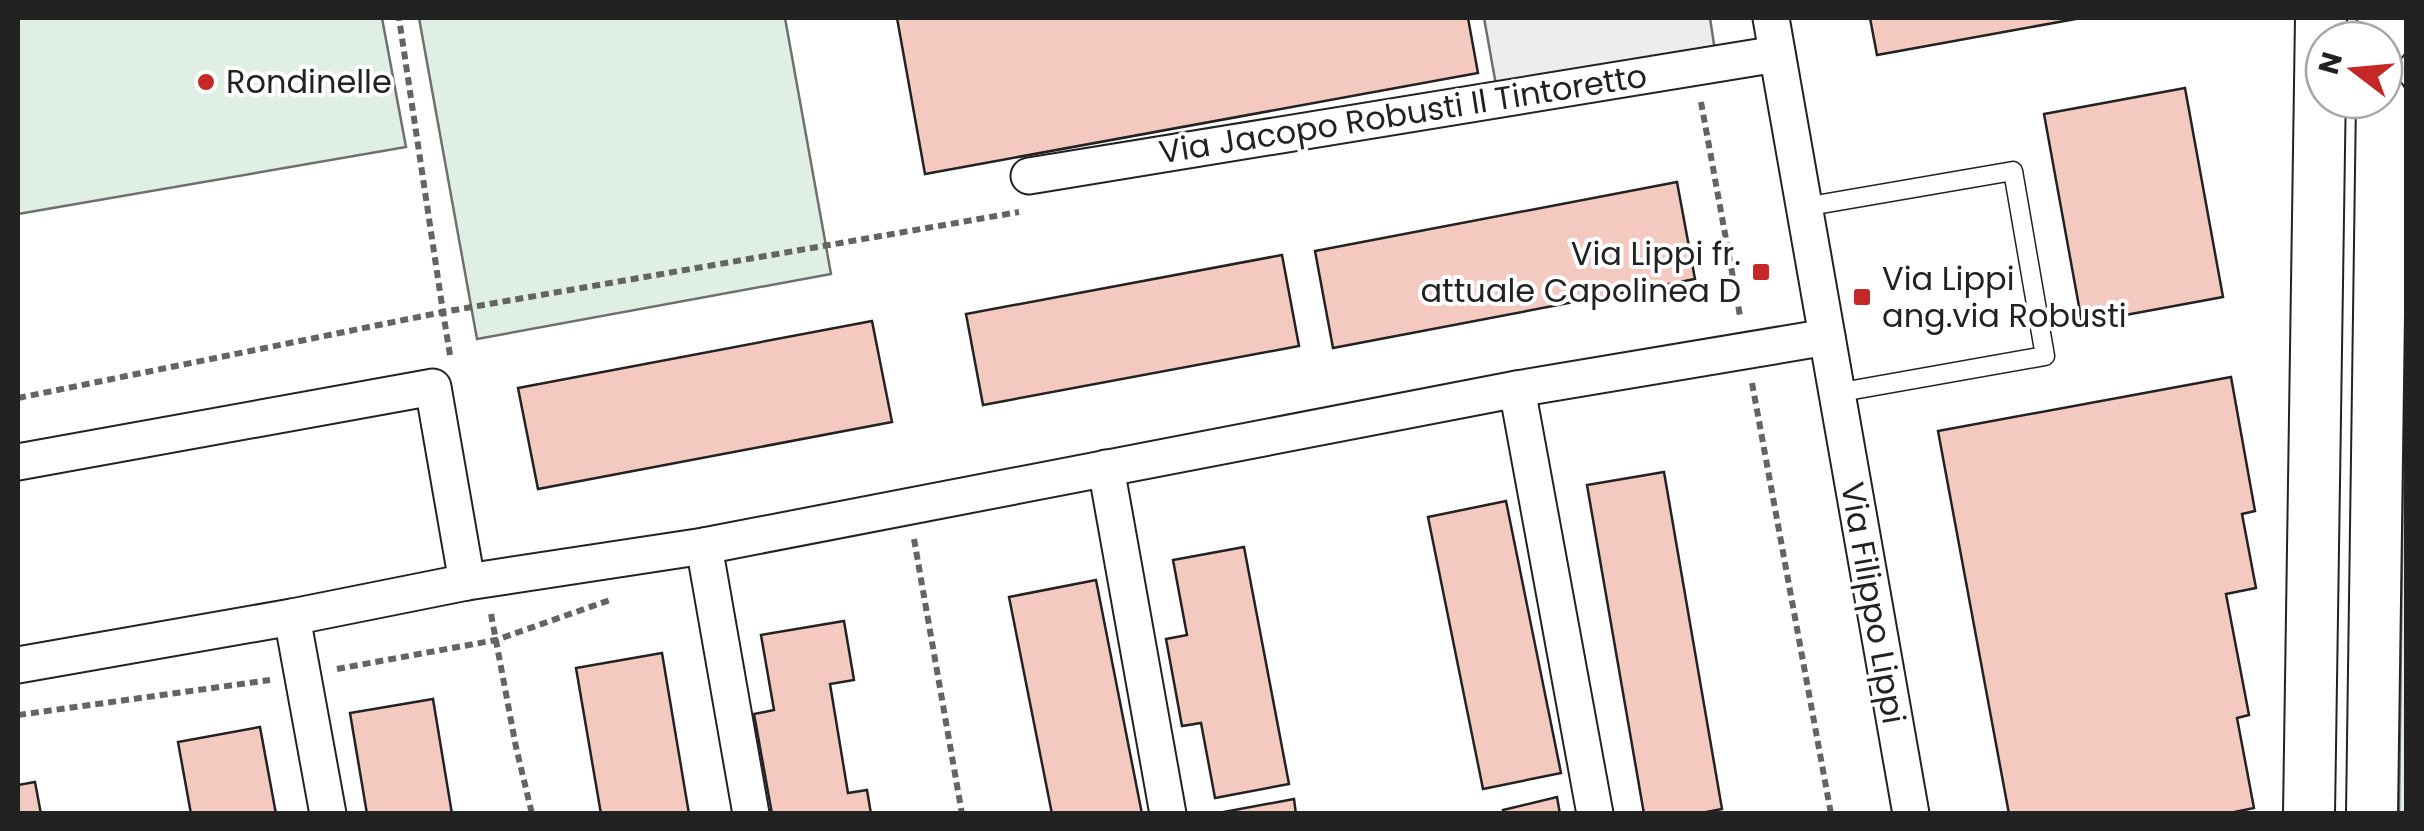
<svg xmlns="http://www.w3.org/2000/svg" width="2424" height="831" viewBox="0 0 2424 831" font-family="Poppins,sans-serif">
	<rect width="100%" height="100%" fill="#fff"/>
	<g fill="#e0efe3" stroke="#6f6f6f" stroke-width="2.5">
		<polygon points="18,18 382,18 406,147 18,214"/>
		<polygon points="419,18 785,18 831,274 477,339"/>
		<polygon points="2406,208 2406,813 2399,814"/>
	</g>
	<polygon fill="#ededed" stroke="#6f6f6f" stroke-width="2.5" points="1484,18 1710,18 1715,51 1496,85"/>
	<g fill="#f3c9c0" stroke="#222" stroke-width="2.5">
		<polygon points="897,18 1468,18 1478,73 925,174"/>
		<polygon points="1870,18 2081,18 1877,55"/>
		<polygon points="2185,88 2223,297 2082,323 2044,114"/>
		<polygon points="1677,182 1695,279 1333,348 1315,251"/>
		<polygon points="1282,255 1299,346 983,405 966,314"/>
		<polygon points="872,321 892,422 538,489 518,388"/>
		<polygon points="2231,377 2255,511 2242,514 2256,588 2226,594 2249,715 2237,718 2254,808 2225,814 2009,814 1938,431"/>
		<polygon points="1664,472 1722,809 1696,814 1644,814 1587,485"/>
		<polygon points="1506,501 1561,773 1483,789 1428,517"/>
		<polygon points="1244,547 1289,784 1215,798 1201,723 1182,726 1166,639 1187,635 1173,560"/>
		<polygon points="1096,580 1142,814 1052,814 1009,597"/>
		<polygon points="844,621 854,680 830,684 848,793 867,790 871,814 772,814 754,714 774,710 761,635"/>
		<polygon points="662,653 689,814 601,814 576,668"/>
		<polygon points="433,699 452,814 367,814 350,713"/>
		<polygon points="260,727 276,814 191,814 178,742"/>
		<polygon points="35,782 41,814 18,814 18,785"/>
		<polygon points="1557,797 1560,814 1503,814 1503,810"/>
		<polygon points="1294,799 1296,814 1213,814"/>
	</g>
	<g fill="none" stroke-linecap="round" stroke-linejoin="round">
		<g stroke="#222" stroke-width="21">
			<polyline id="lane" points="1804,207 2013,171 2045,356 1836,393"/>
		</g>
		<g stroke="#222" stroke-width="39">
			<g id="street">
				<polyline points="1771,18 1911,814"/>
				<polyline points="1029,176 1777,54"/>
				<polyline points="1517,389 1595,814"/>
				<polyline points="18,462 433,387 467,582"/>
				<polyline points="1106,468 1168,814"/>
				<polyline points="704,546 751,814"/>
				<polyline points="292,617 328,814"/>
				<polyline points="18,665 292,617 467,582 704,546 1517,389 1827,337"/>
			</g>
		</g>
		<g stroke="#222" stroke-width="54">
			<g id="secondary">
				<polyline points="2383,40 2383,18"/>
				<polyline points="2309,814 2321,18"/>
				<polyline points="2372,814 2382,100"/>
			</g>
		</g>
		<g stroke="#646464" stroke-width="6" stroke-dasharray="8 5" stroke-linecap="butt">
			<polyline points="1701,102 1740,316"/>
			<polyline points="450,355 443,312 1019,212"/>
			<polyline points="1752,383 1831,814"/>
			<polyline points="18,398 443,312 399,18"/>
			<polyline points="914,539 962,814"/>
			<polyline points="491,614 516,747 532,814"/>
			<polyline points="337,669 496,640 610,600"/>
			<polyline points="18,715 270,680"/>
		</g>
		<use href="#lane" stroke="#fff" stroke-width="18"/>
		<use href="#street" stroke="#fff" stroke-width="35"/>
		<use href="#secondary" stroke="#fff" stroke-width="50"/>
	</g>
	<g fill="#c62828" stroke="#fff" stroke-width="4">
		<circle cx="206" cy="82" r="10"/>
		<rect x="1751" y="262" width="20" height="20" rx="5"/>
		<rect x="1852" y="287" width="20" height="20" rx="5"/>
	</g>
	<g text-anchor="middle" stroke-width="8" stroke-linejoin="round" paint-order="stroke">
		<g font-size="32" fill="#222" stroke="#fff" text-anchor="start">
			<text x="226" y="93">Rondinelle</text>
			<text x="1741" y="265" text-anchor="end">Via Lippi fr.<tspan x="1741" dy="37">attuale Capolinea D</tspan></text>
			<text x="1882" y="290">Via Lippi<tspan x="1882" dy="37">ang.via Robusti</tspan></text>
		</g>
		<g font-size="32" fill="#222" stroke="#fff">
			<text transform="translate(1403 114) rotate(-9)" y="11">Via Jacopo Robusti Il Tintoretto</text>
			<text transform="translate(1873 603) rotate(80)" y="11">Via Filippo Lippi</text>
		</g>
	</g>
	<rect width="2424" height="831" fill="none" stroke="#222222" stroke-width="40"/>
	<g transform="translate(2354 70) rotate(286)"><circle r="48" fill="#ffffff" stroke="#a7a7a7" stroke-width="2.5"/>
	<path d="M0-8L18 38L0 25L-18 38Z" fill="#c62828"/>
	<text y="-15" font-size="28" font-weight="bold" text-anchor="middle" fill="#222222">N</text>
	</g>
</svg>
